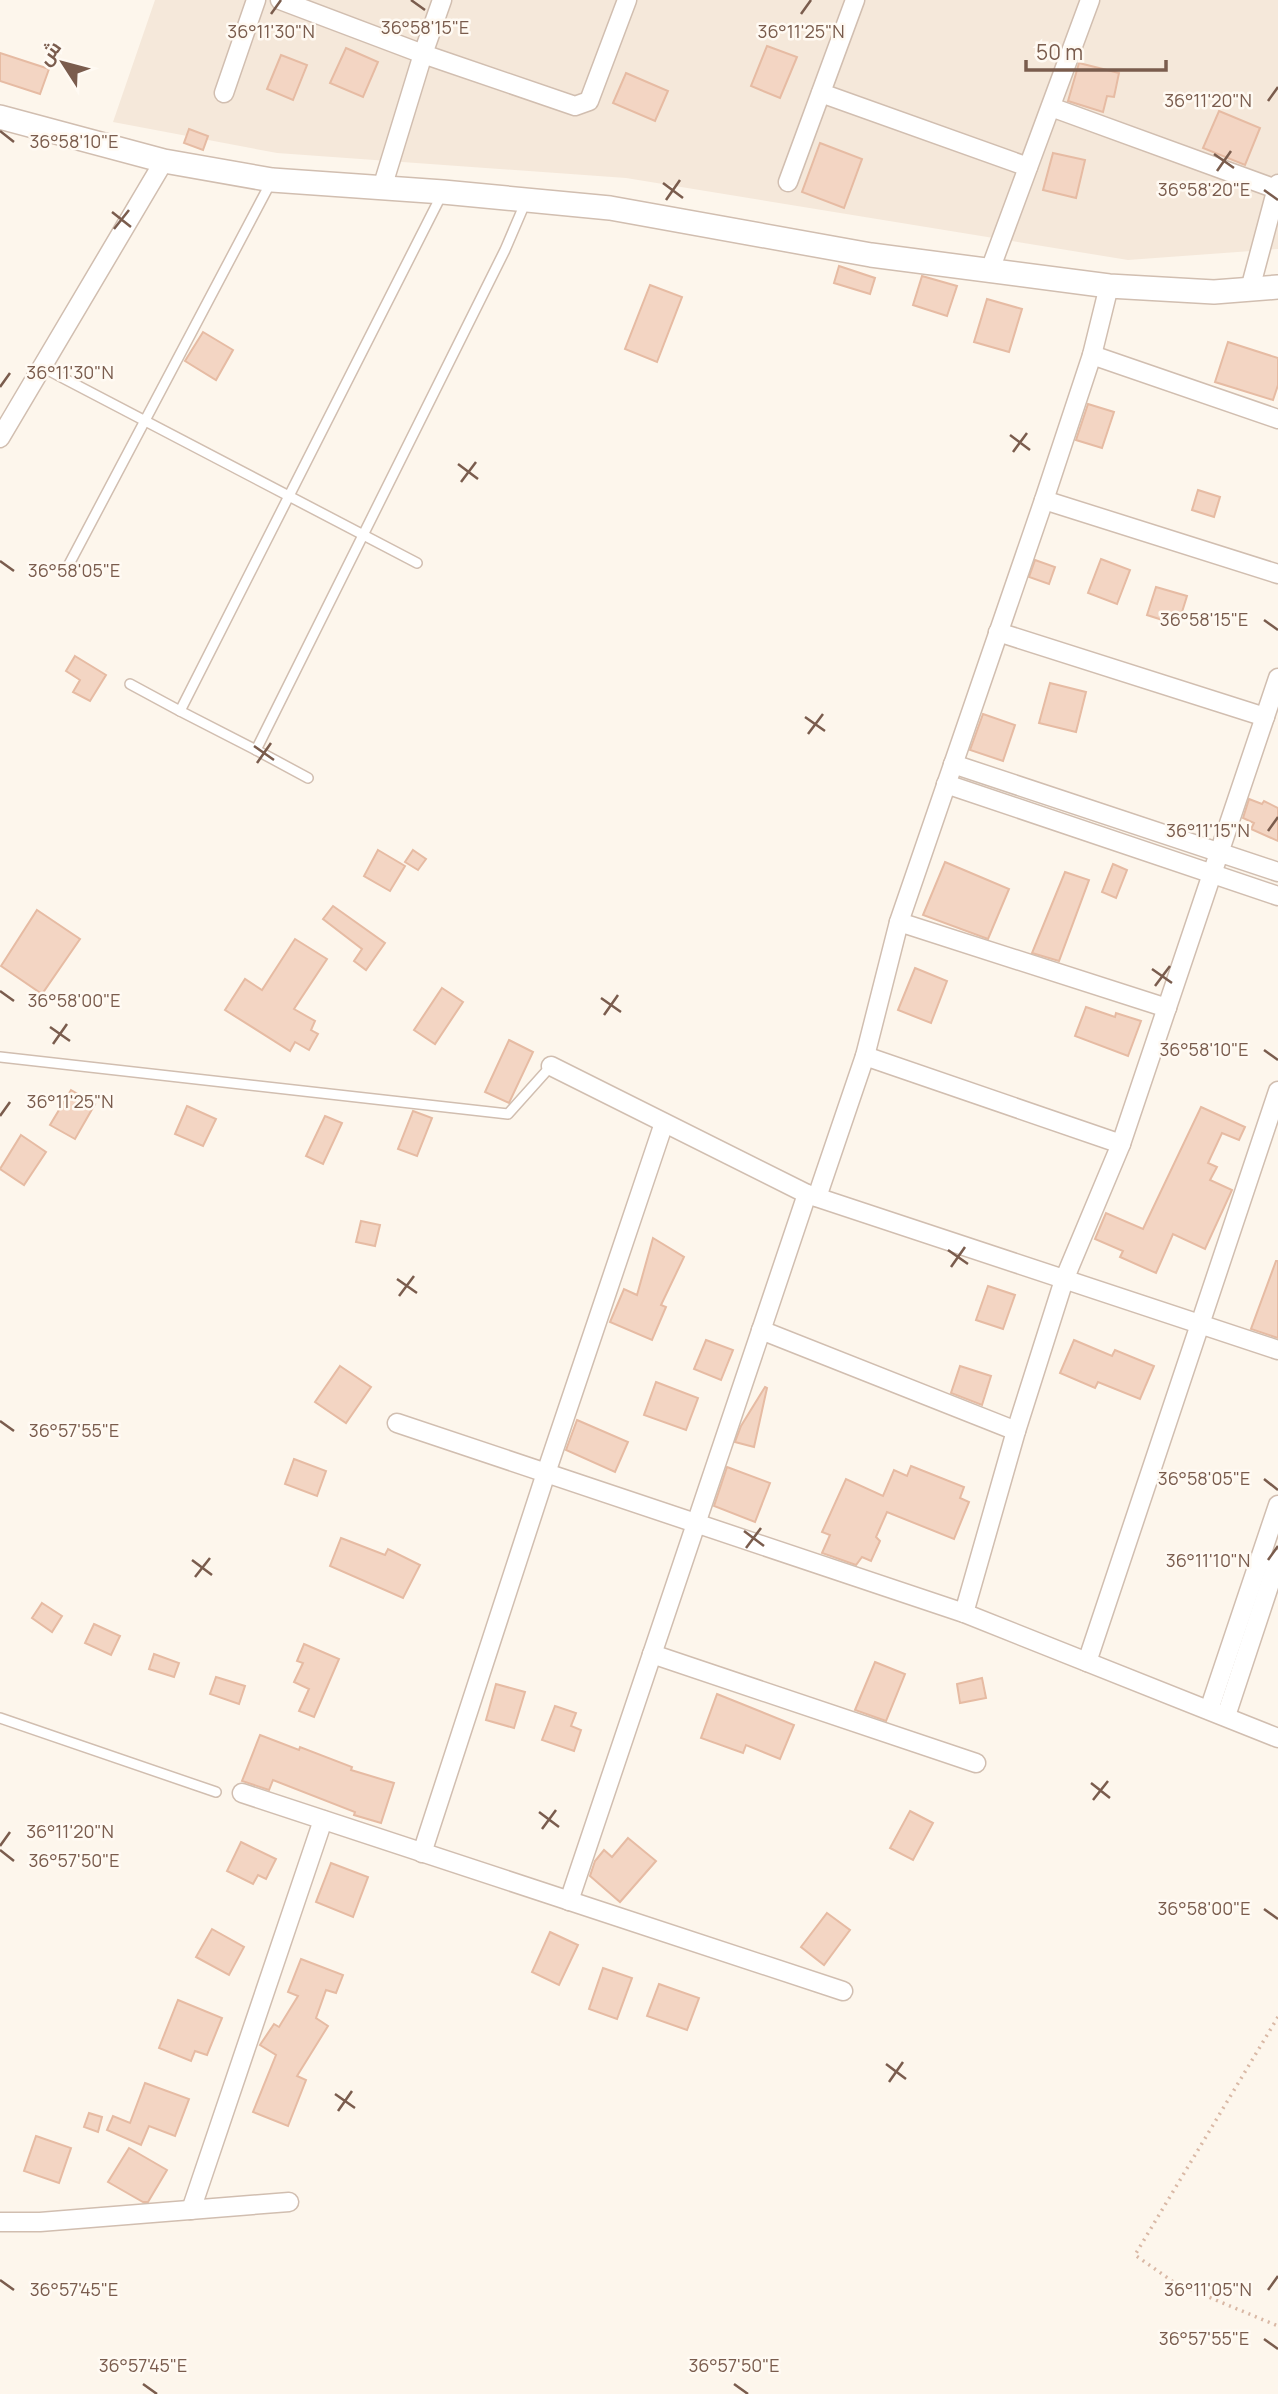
<svg xmlns="http://www.w3.org/2000/svg" width="1278" height="2394" viewBox="0 0 1278 2394" font-family="Manrope,Cairo,sans-serif">
	<rect width="100%" height="100%" fill="#fdf6ec"/>
	<polygon fill="#f5e8da" points="155,0 1278,0 1278,249 1128,260 626,178 277,153 113,122"/>
	<g fill="#f3d5c3" stroke="#e6bba3" stroke-width="2">
		<polygon points="767,46 797,57 780,98 751,86"/>
		<polygon points="346,48 378,62 363,97 330,83"/>
		<polygon points="0,53 49,69 40,94 0,81"/>
		<polygon points="281,55 307,65 293,100 267,89"/>
		<polygon points="1079,63 1119,73 1114,97 1107,96 1103,112 1068,101"/>
		<polygon points="626,73 668,91 655,121 613,103"/>
		<polygon points="1219,111 1260,128 1245,165 1203,148"/>
		<polygon points="189,129 208,136 203,150 184,143"/>
		<polygon points="820,143 862,159 844,208 802,192"/>
		<polygon points="1053,153 1085,160 1076,198 1043,190"/>
		<polygon points="839,266 875,278 870,294 834,283"/>
		<polygon points="922,276 957,286 947,316 913,305"/>
		<polygon points="650,285 682,297 657,362 625,349"/>
		<polygon points="987,299 1022,309 1009,352 974,342"/>
		<polygon points="203,332 233,350 216,380 185,361"/>
		<polygon points="1228,342 1278,358 1278,385 1273,400 1215,382"/>
		<polygon points="1088,404 1114,412 1102,448 1076,440"/>
		<polygon points="1198,490 1220,497 1214,517 1192,510"/>
		<polygon points="1101,559 1130,570 1117,604 1088,593"/>
		<polygon points="1035,560 1055,567 1049,584 1029,577"/>
		<polygon points="1156,587 1187,596 1178,625 1147,615"/>
		<polygon points="75,656 106,675 90,701 73,692 80,680 66,671"/>
		<polygon points="1050,683 1086,692 1076,732 1039,723"/>
		<polygon points="983,714 1015,725 1003,761 970,750"/>
		<polygon points="1249,799 1262,804 1264,801 1278,808 1278,841 1251,829 1254,823 1243,818"/>
		<polygon points="378,850 405,866 390,891 364,876"/>
		<polygon points="413,850 426,859 418,870 405,862"/>
		<polygon points="945,862 1009,889 988,939 923,915"/>
		<polygon points="1113,864 1127,870 1116,898 1102,892"/>
		<polygon points="1065,872 1089,880 1059,961 1032,953"/>
		<polygon points="333,906 385,943 366,970 354,961 362,949 323,919"/>
		<polygon points="37,910 80,939 42,994 1,966"/>
		<polygon points="295,939 327,959 294,1009 315,1021 311,1030 318,1034 309,1050 295,1042 290,1051 225,1010 245,979 262,990"/>
		<polygon points="915,968 947,981 931,1023 898,1010"/>
		<polygon points="442,988 463,1002 435,1044 414,1030"/>
		<polygon points="1086,1007 1115,1017 1116,1013 1141,1021 1128,1056 1075,1036"/>
		<polygon points="509,1040 533,1052 509,1103 485,1092"/>
		<polygon points="71,1090 95,1104 75,1139 50,1125"/>
		<polygon points="187,1106 216,1119 203,1146 175,1134"/>
		<polygon points="1201,1107 1245,1127 1239,1140 1222,1133 1208,1163 1217,1167 1210,1180 1232,1190 1205,1249 1173,1234 1156,1273 1120,1257 1123,1251 1095,1239 1106,1213 1143,1229"/>
		<polygon points="413,1111 432,1118 417,1156 398,1149"/>
		<polygon points="325,1116 342,1123 323,1164 306,1156"/>
		<polygon points="21,1135 46,1152 24,1185 0,1169"/>
		<polygon points="361,1221 380,1225 375,1246 356,1242"/>
		<polygon points="653,1238 684,1257 661,1305 666,1307 652,1340 610,1322 624,1289 637,1295"/>
		<polygon points="1276,1261 1278,1261 1278,1338 1251,1329"/>
		<polygon points="988,1286 1015,1295 1003,1329 976,1320"/>
		<polygon points="706,1340 733,1350 721,1380 694,1369"/>
		<polygon points="1074,1340 1112,1356 1115,1350 1154,1366 1140,1399 1098,1382 1095,1388 1060,1373"/>
		<polygon points="340,1366 371,1387 346,1423 315,1402"/>
		<polygon points="960,1366 991,1376 982,1405 951,1393"/>
		<polygon points="656,1382 698,1398 686,1430 644,1415"/>
		<polygon points="765,1387 767,1388 754,1447 735,1442 741,1426"/>
		<polygon points="577,1420 628,1442 615,1472 566,1450"/>
		<polygon points="294,1459 326,1471 317,1496 285,1484"/>
		<polygon points="911,1466 964,1487 960,1498 969,1502 954,1539 887,1512 876,1537 880,1541 871,1561 862,1557 856,1565 822,1553 830,1535 822,1532 846,1479 883,1496 894,1470 907,1476"/>
		<polygon points="727,1467 770,1483 755,1522 714,1506"/>
		<polygon points="341,1538 385,1555 388,1549 420,1565 403,1598 330,1566"/>
		<polygon points="42,1603 62,1616 52,1632 32,1618"/>
		<polygon points="94,1624 120,1636 111,1655 85,1643"/>
		<polygon points="304,1644 339,1659 314,1717 299,1711 309,1689 294,1682 303,1663 297,1661"/>
		<polygon points="154,1654 179,1663 174,1677 149,1669"/>
		<polygon points="875,1662 905,1674 886,1721 855,1710"/>
		<polygon points="216,1677 245,1686 239,1704 210,1694"/>
		<polygon points="982,1678 986,1698 960,1703 957,1684"/>
		<polygon points="496,1684 525,1692 514,1728 486,1720"/>
		<polygon points="717,1694 794,1725 780,1759 746,1745 743,1753 701,1738"/>
		<polygon points="555,1706 576,1713 571,1726 581,1730 574,1751 542,1740"/>
		<polygon points="260,1735 299,1750 300,1747 352,1767 351,1770 394,1783 381,1823 354,1815 355,1812 273,1780 269,1790 242,1781"/>
		<polygon points="910,1811 933,1823 913,1860 890,1848"/>
		<polygon points="628,1838 656,1861 620,1902 590,1876 595,1861 604,1850 612,1857"/>
		<polygon points="241,1842 276,1859 266,1879 258,1875 253,1884 227,1871"/>
		<polygon points="331,1863 368,1877 353,1917 316,1902"/>
		<polygon points="827,1913 850,1930 824,1965 801,1947"/>
		<polygon points="212,1929 244,1947 229,1975 196,1957"/>
		<polygon points="550,1932 578,1945 559,1985 532,1972"/>
		<polygon points="301,1959 343,1975 336,1993 326,1990 316,2018 328,2026 297,2076 306,2080 288,2126 253,2112 276,2055 260,2045 274,2024 279,2027 298,1996 288,1992"/>
		<polygon points="603,1968 632,1978 617,2019 589,2009"/>
		<polygon points="659,1984 699,1998 687,2030 647,2016"/>
		<polygon points="178,2000 222,2018 207,2055 195,2051 191,2061 159,2048"/>
		<polygon points="145,2083 189,2099 175,2136 149,2126 141,2145 107,2130 113,2116 130,2123"/>
		<polygon points="89,2113 102,2117 98,2132 84,2127"/>
		<polygon points="36,2136 71,2148 59,2183 24,2171"/>
		<polygon points="129,2148 167,2170 148,2202 143,2202 108,2182"/>
	</g>
	<g fill="none" stroke-linecap="round" stroke-linejoin="round">
		<g stroke="#d1beb0" stroke-width="12">
			<g id="service">
				<polyline points="442,194 180,711 256,750 505,250 526,201"/>
				<polyline points="42,367 417,563"/>
				<polyline points="66,570 271,182"/>
				<polyline points="130,684 180,711"/>
				<polyline points="256,750 308,778"/>
				<polyline points="0,1057 508,1114 551,1066"/>
				<polyline points="0,1718 216,1792"/>
			</g>
		</g>
		<g stroke="#d1beb0" stroke-width="21">
			<g id="minor">
				<polyline points="280,0 423,54 575,106 589,101 627,0"/>
				<polyline points="224,93 256,0"/>
				<polyline points="821,93 1028,167"/>
				<polyline points="1051,107 1276,189"/>
				<polyline points="788,182 855,0"/>
				<polyline points="382,188 423,54 442,0"/>
				<polyline points="990,270 1090,0"/>
				<polyline points="1250,289 1278,184"/>
				<polyline points="1092,355 1278,419"/>
				<polyline points="0,438 164,161"/>
				<polyline points="1044,500 1278,574"/>
				<polyline points="998,632 1265,717"/>
				<polyline points="953,764 1278,872"/>
				<polyline points="946,784 1278,896"/>
				<polyline points="899,922 1167,1008"/>
				<polyline points="865,1056 1121,1144"/>
				<polyline points="551,1066 807,1194 1278,1350"/>
				<polyline points="817,1197 865,1056 899,922 1044,500 1092,355 1109,286"/>
				<polyline points="761,1330 1016,1431"/>
				<polyline points="397,1423 964,1613 1278,1738"/>
				<polyline points="964,1613 1016,1431 1064,1280 1121,1144 1278,678"/>
				<polyline points="652,1654 976,1763"/>
				<polyline points="1087,1662 1278,1091"/>
				<polyline points="1209,1710 1278,1505"/>
				<polyline points="1226,1716 1278,1559"/>
				<polyline points="242,1793 843,1991"/>
				<polyline points="422,1853 546,1473 664,1123"/>
				<polyline points="569,1901 807,1194"/>
				<polyline points="191,2210 323,1820"/>
				<polyline points="0,2222 40,2222 289,2202"/>
			</g>
		</g>
		<g stroke="#d1beb0" stroke-width="26">
			<polyline id="tertiary" points="0,117 164,161 272,180 443,192 610,208 871,255 1109,286 1214,292 1278,287"/>
		</g>
		<polyline stroke="#d9b8a5" stroke-width="3.5" stroke-dasharray="2 5" stroke-linecap="butt" points="1278,2017 1135,2255 1175,2283 1278,2326"/>
		<use href="#service" stroke="#fff" stroke-width="9"/>
		<use href="#minor" stroke="#fff" stroke-width="18"/>
		<use href="#tertiary" stroke="#fff" stroke-width="23"/>
	</g>
	<path fill="none" stroke="#7a5c4d" stroke-width="2.5" d="M411,0L425,10M271,14L281,0M801,14L811,0M1268,101L1278,87M0,131L14,142M1214,154L1234,168M1217,171L1231,151M663,183L683,198M1264,190L1278,200M666,200L680,180M112,212L131,227M114,229L129,210M0,387L10,373M1010,435L1030,450M1013,452L1027,433M458,464L478,479M461,482L476,462M0,561L14,571M1264,620L1278,630M805,717L825,731M808,734L823,714M254,746L274,760M257,763L271,743M1268,831L1278,817M1152,969L1172,983M1155,986L1170,966M0,991L14,1001M601,998L621,1012M604,1015L618,995M50,1027L70,1041M53,1044L67,1024M1264,1050L1278,1060M0,1116L10,1102M948,1250L968,1264M951,1267L965,1247M397,1279L417,1293M399,1296L414,1276M0,1421L14,1431M1264,1479L1278,1490M744,1531L764,1546M746,1548L761,1528M192,1560L212,1575M1268,1560L1278,1546M195,1577L210,1558M1091,1783L1110,1798M1093,1800L1108,1781M539,1812L559,1827M542,1829L556,1810M0,1846L10,1832M0,1850L14,1861M1264,1909L1278,1919M886,2064L906,2079M889,2082L903,2062M335,2094L355,2108M338,2111L352,2091M0,2280L14,2290M1268,2290L1278,2276M1264,2339L1278,2349M143,2384L157,2394M734,2384L748,2394"/>
	<g font-size="18" text-anchor="middle" fill="#7a5c4d" stroke="#fffaf3" stroke-width="5" stroke-linejoin="round" paint-order="stroke">
		<text x="425" y="34">36°58'15"E</text>
		<text x="271" y="38">36°11'30"N</text>
		<text x="801" y="38">36°11'25"N</text>
		<text x="1208" y="107">36°11'20"N</text>
		<text x="74" y="148">36°58'10"E</text>
		<text x="1204" y="196">36°58'20"E</text>
		<text x="70" y="379">36°11'30"N</text>
		<text x="74" y="577">36°58'05"E</text>
		<text x="1204" y="626">36°58'15"E</text>
		<text x="1208" y="837">36°11'15"N</text>
		<text x="74" y="1007">36°58'00"E</text>
		<text x="1204" y="1056">36°58'10"E</text>
		<text x="70" y="1108">36°11'25"N</text>
		<text x="74" y="1437">36°57'55"E</text>
		<text x="1204" y="1485">36°58'05"E</text>
		<text x="1208" y="1567">36°11'10"N</text>
		<text x="70" y="1838">36°11'20"N</text>
		<text x="74" y="1867">36°57'50"E</text>
		<text x="1204" y="1915">36°58'00"E</text>
		<text x="1208" y="2296">36°11'05"N</text>
		<text x="74" y="2296">36°57'45"E</text>
		<text x="1204" y="2345">36°57'55"E</text>
		<text x="143" y="2372">36°57'45"E</text>
		<text x="734" y="2372">36°57'50"E</text>
	</g>
	<g transform="translate(63 63) rotate(306)" stroke="#fffaf3" stroke-width="5" paint-order="stroke">
	<path d="M0-5L12 26L0 18L-12 26Z" fill="#7a5c4d"/>
	<text y="-10" font-size="19" font-weight="bold" text-anchor="middle" fill="#7a5c4d">ش</text>
	</g>
	<path d="M1026 60v10h140v-10" fill="none" stroke="#7a5c4d" stroke-width="3.5"/>
	<text x="1036" y="60" font-size="21" fill="#7a5c4d" stroke="#fffaf3" stroke-width="5" paint-order="stroke">50 m</text>
</svg>
